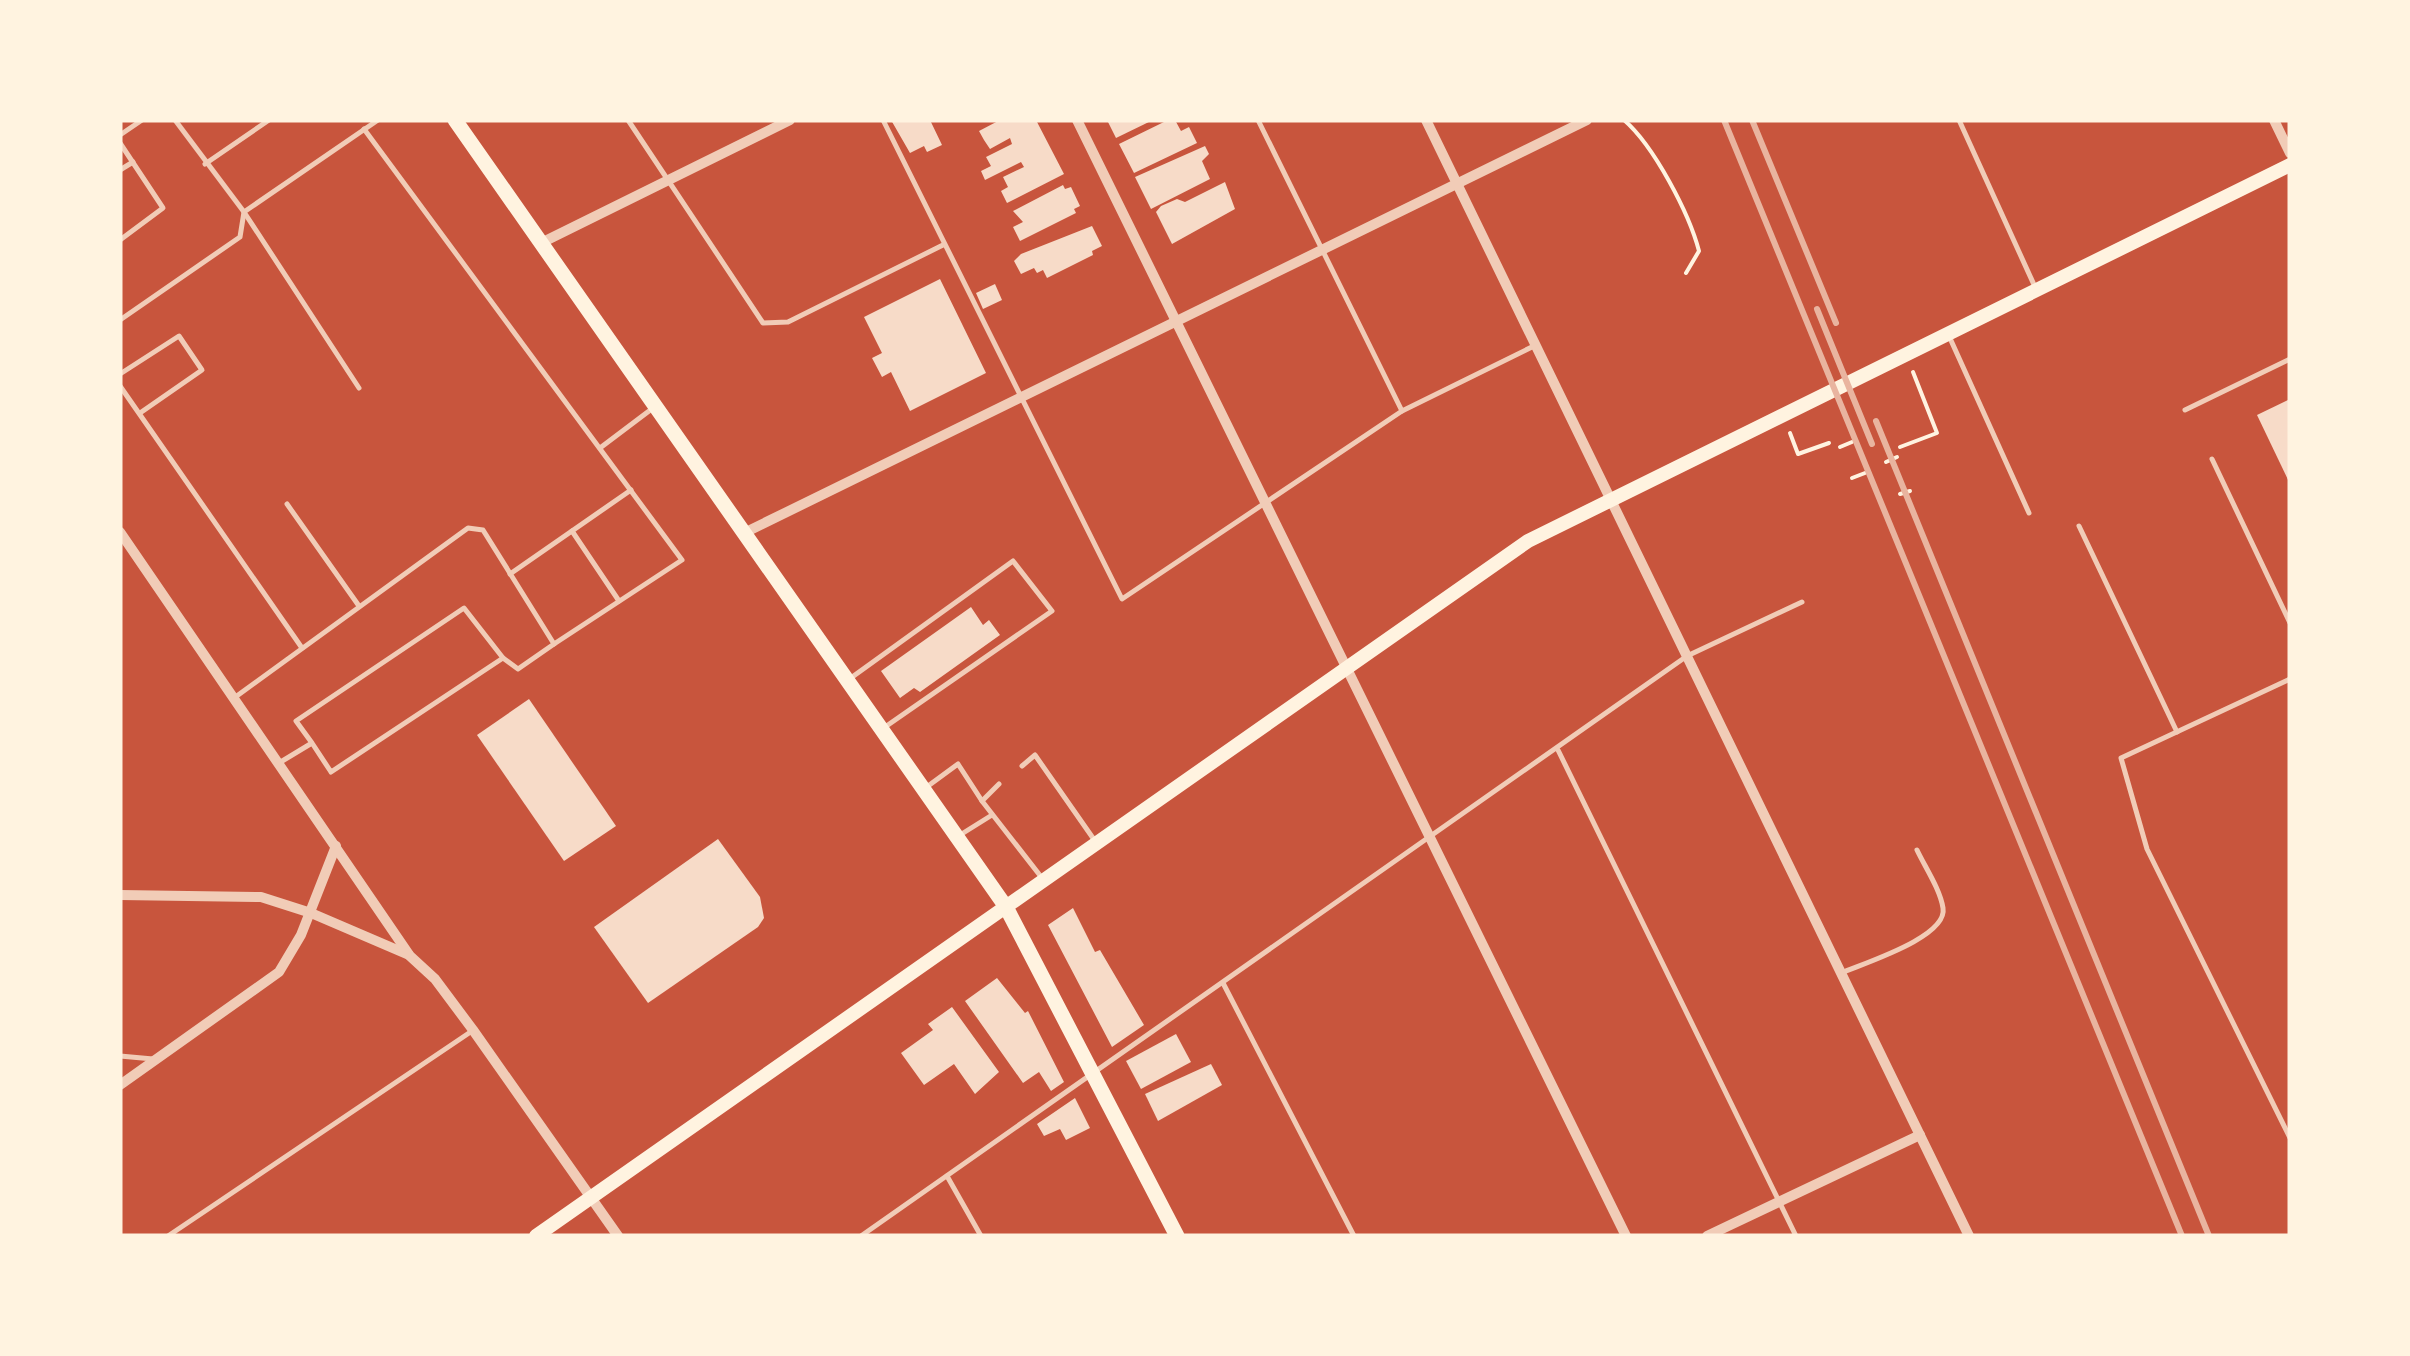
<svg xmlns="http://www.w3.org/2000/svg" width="2410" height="1356" viewBox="0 0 2410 1356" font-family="Karla,sans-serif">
	<rect width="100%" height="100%" fill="#c8553d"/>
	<g fill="#f7dbc8">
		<polygon points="891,120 930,120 942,145 927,152 924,146 910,153"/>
		<polygon points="1000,120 1036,120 1064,174 1007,203 1001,191 1008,187 1003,177 1024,167 1021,162 985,180 981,171 991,166 986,157 1012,144 1010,138 990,149 984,140 979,131"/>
		<polygon points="1107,120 1153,120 1116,138"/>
		<polygon points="1168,120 1175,120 1181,131 1189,127 1197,143 1134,173 1119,144"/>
		<polygon points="1205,146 1209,154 1202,161 1210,179 1151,209 1135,177"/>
		<polygon points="1225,182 1235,209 1172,244 1156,212 1161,206 1177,199 1185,202"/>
		<polygon points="1063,185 1065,189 1071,187 1080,206 1074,209 1076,213 1020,241 1013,227 1023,222 1013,211"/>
		<polygon points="1092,226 1102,246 1092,251 1093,255 1047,278 1043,270 1037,273 1034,268 1021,274 1014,261 1021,254"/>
		<polygon points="940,279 986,373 910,411 891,372 882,377 872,358 882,353 864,317"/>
		<polygon points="995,284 1002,300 983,309 976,293"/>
		<polygon points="2290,399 2290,484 2257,415"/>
		<polygon points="971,607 983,625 989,620 1000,635 920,692 914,688 900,698 881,671"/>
		<polygon points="529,699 616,826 564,861 477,735"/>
		<polygon points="718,839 760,897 764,918 758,927 648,1003 594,927"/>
		<polygon points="1073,908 1095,952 1100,950 1144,1025 1112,1047 1048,925"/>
		<polygon points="997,978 1025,1013 1028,1011 1064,1082 1051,1091 1039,1072 1023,1083 965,1001"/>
		<polygon points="952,1007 999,1072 975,1094 954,1064 924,1085 901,1053 933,1030 928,1024"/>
		<polygon points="1176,1034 1191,1062 1141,1089 1126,1061"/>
		<polygon points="1211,1064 1222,1085 1158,1121 1145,1094"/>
		<polygon points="1075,1098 1090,1128 1066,1140 1060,1129 1044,1136 1037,1124"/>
	</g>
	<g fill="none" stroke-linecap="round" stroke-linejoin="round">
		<g stroke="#fff3e0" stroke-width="4">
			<path d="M1624,120C1654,146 1689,213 1699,251L1686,273"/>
			<polyline points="1790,433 1798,454 1829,443"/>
			<polyline points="1840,447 1852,442"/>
			<polyline points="1900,447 1937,433 1913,372"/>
			<polyline points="1886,462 1897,457"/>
			<polyline points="1852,478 1865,473"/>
			<polyline points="1900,494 1910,491"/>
		</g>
		<g stroke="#f1ccb7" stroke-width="5">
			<polyline points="175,120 244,212 359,388"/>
			<polyline points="628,120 763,323 788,322 943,245"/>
			<polyline points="883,120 1122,599 1402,411 1536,345"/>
			<polyline points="1258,120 1402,411"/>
			<polyline points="1959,120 2035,287"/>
			<polyline points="364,129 682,560 554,644"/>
			<polyline points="120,135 142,120"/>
			<polyline points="120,143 163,208 120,240"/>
			<polyline points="205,164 269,120"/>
			<polyline points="120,170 133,162"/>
			<polyline points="120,320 240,237 244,212 378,120"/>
			<polyline points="1949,336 2029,513"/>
			<polyline points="120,374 179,336 202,370 140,413"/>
			<polyline points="120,386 302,648"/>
			<polyline points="2185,410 2290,359"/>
			<polyline points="600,448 653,408"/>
			<polyline points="2212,459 2290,623"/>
			<polyline points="287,504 359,606"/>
			<polyline points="2079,526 2177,732"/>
			<polyline points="572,531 619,601"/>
			<polyline points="510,574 631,490"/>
			<polyline points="2290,679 2121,758 2147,849 2290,1138"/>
			<polyline points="848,680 1013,561 1052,611 885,727"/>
			<polyline points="234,698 468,528 483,530 554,644 518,669 503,658"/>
			<polyline points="1558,750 1796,1236"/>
			<polyline points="279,763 312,743 296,721 464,608 503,658 331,772 312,743"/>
			<polyline points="1022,766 1035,755 1095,841"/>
			<polyline points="999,784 982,801 1042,878"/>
			<polyline points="928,786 958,764 982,801"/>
			<polyline points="960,835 992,815"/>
			<path d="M1841,973C1864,963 1948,937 1943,908C1940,889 1925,867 1917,850"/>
			<polyline points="1223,983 1354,1236"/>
			<polyline points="120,1056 153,1059"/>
			<polyline points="947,1176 981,1236"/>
			<polyline points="168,1236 472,1031"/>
			<polyline points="861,1236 1687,656 1802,602"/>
		</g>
		<g stroke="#f1ccb7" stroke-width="10">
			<polyline points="1077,120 1626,1236"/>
			<polyline points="1426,120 1969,1236"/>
			<polyline points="2274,120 2290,153"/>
			<polyline points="541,243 790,120"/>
			<polyline points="120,532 410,956 435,979 473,1030 618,1236"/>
			<polyline points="744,533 1587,120"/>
			<polyline points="120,895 261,897 311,913 409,955"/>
			<polyline points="120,1085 279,972 301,935 336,846"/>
			<polyline points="1707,1236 1920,1135"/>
		</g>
		<polyline stroke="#fff3e0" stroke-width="14" points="536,1236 1528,541 2290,165"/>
		<polyline stroke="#fff3e0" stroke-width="15" points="455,120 1006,907 1177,1236"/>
		<g stroke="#e9b49f" stroke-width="6">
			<polyline points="1724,120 2182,1236"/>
			<polyline points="1752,120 1836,323"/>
			<polyline points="1817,309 1872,444"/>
			<polyline points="1876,421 2209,1236"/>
		</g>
	</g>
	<rect width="2410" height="1356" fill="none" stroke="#fff3e0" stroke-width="245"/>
</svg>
